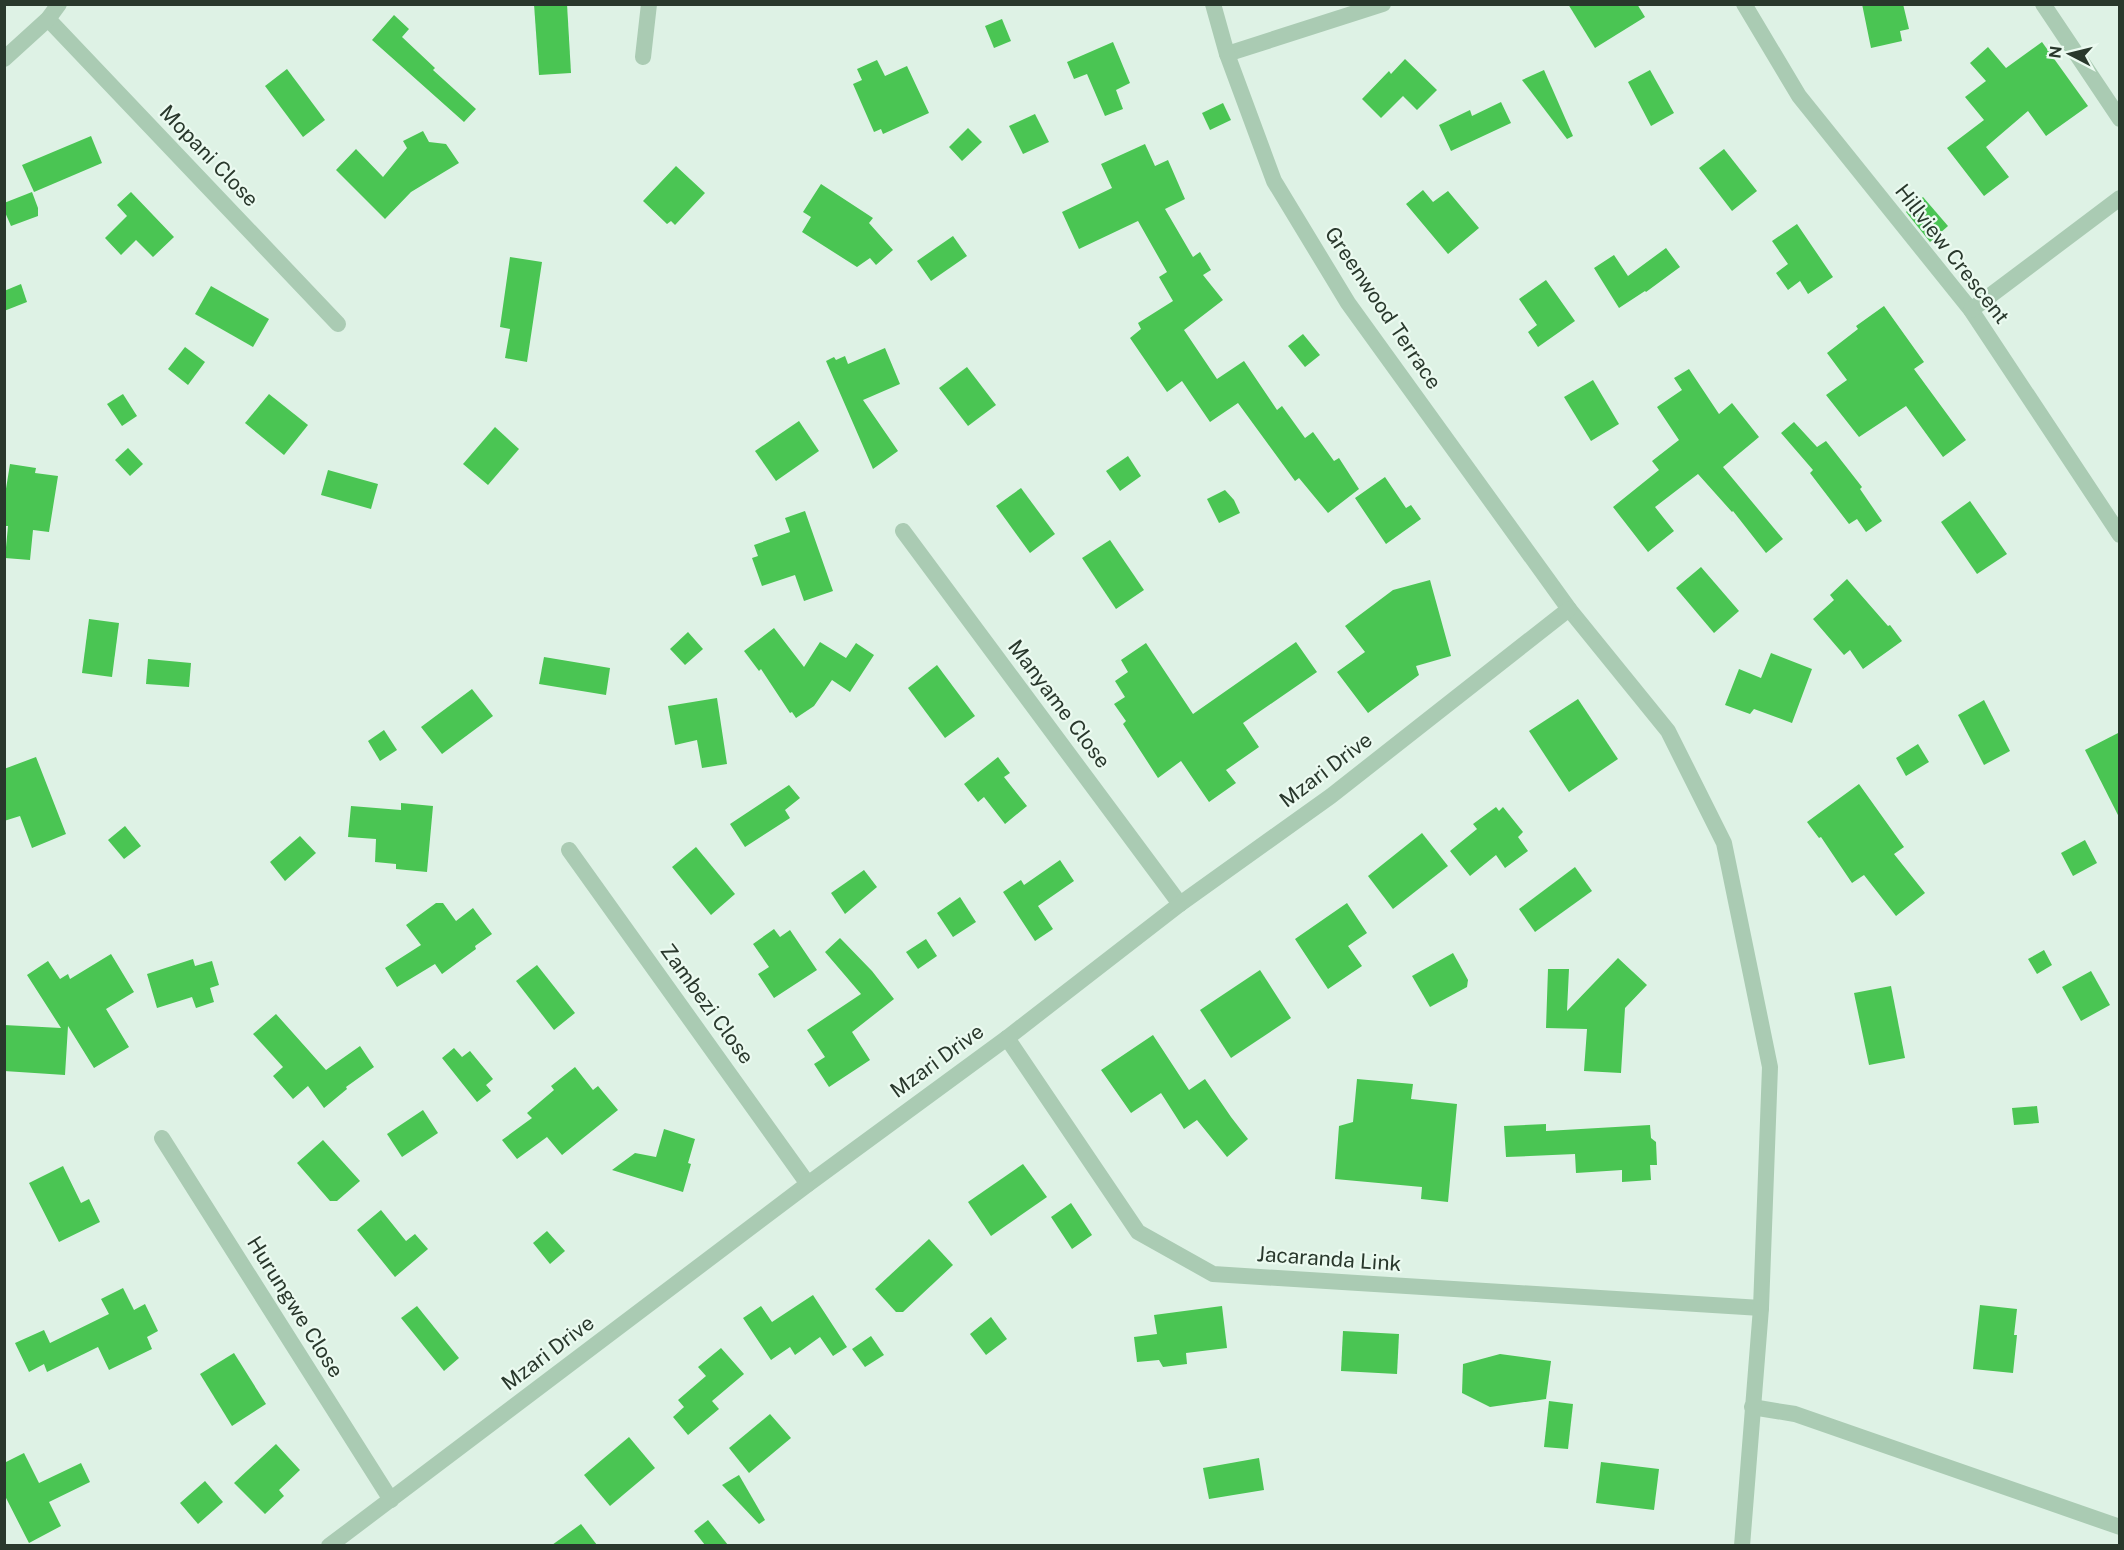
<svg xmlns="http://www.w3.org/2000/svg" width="2124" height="1550" viewBox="0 0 2124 1550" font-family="'Public Sans',sans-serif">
	<rect width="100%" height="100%" fill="#def2e5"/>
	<g fill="#4ac553">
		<polygon points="534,4 567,4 571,73 539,75"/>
		<polygon points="1568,4 1637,4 1645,17 1595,48"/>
		<polygon points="1862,4 1903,4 1909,29 1900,31 1902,41 1871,48"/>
		<polygon points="394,15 409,29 402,37 435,68 433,70 476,109 464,122 372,40"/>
		<polygon points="1002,19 1011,41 994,48 985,26"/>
		<polygon points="1113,42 1130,83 1116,90 1123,109 1105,116 1087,74 1074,79 1067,62"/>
		<polygon points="2042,42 2088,106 2046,136 2028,111 1986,147 2009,177 1984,196 1947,148 1984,120 1965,97 1986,81 1970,63 1988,47 2006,68"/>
		<polygon points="1405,59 1437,90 1417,110 1403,96 1381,118 1362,99 1389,71 1391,74"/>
		<polygon points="877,60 885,76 907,66 929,113 883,134 881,129 874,132 853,84 862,80 857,69"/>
		<polygon points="287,69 325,120 303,137 265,86"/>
		<polygon points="1544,70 1573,136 1567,139 1522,80"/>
		<polygon points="1650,70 1674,113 1651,126 1628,82"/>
		<polygon points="1501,102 1511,123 1451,151 1439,125 1470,110 1472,116"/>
		<polygon points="1223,103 1231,120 1210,130 1202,113"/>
		<polygon points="1035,114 1049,142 1023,154 1009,126"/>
		<polygon points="968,128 982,142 962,161 949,147"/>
		<polygon points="423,131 429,142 446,144 459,163 411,192 385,219 336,170 356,149 383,177 407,148 403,141"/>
		<polygon points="91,136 102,163 34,192 22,165"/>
		<polygon points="1145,144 1155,166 1168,160 1185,199 1165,209 1193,257 1200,252 1211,270 1203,275 1223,300 1184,330 1217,379 1244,361 1277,410 1282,406 1305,438 1313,432 1334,461 1339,458 1359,489 1328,513 1299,478 1295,481 1238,403 1210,422 1182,381 1167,392 1130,338 1141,329 1138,323 1173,301 1159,277 1167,272 1138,221 1079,249 1062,212 1112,188 1101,164"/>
		<polygon points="1724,149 1757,191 1732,211 1699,168"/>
		<polygon points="676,166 705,193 675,225 671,221 667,224 643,201"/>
		<polygon points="821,184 873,218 869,223 893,250 876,265 870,258 857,267 802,232 811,217 803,212"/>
		<polygon points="1423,190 1433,202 1448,191 1479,228 1448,254 1406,204"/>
		<polygon points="32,192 38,208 38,216 11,226 4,210 4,203"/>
		<polygon points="131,192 174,237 153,257 136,240 121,255 105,238 127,216 117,205"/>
		<polygon points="1923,197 1948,226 1930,242 1906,212"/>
		<polygon points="1797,224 1833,277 1808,294 1800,281 1788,290 1776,273 1788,264 1772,241"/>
		<polygon points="953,236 967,256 931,281 917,261"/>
		<polygon points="1666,248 1680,267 1646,292 1645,291 1619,308 1594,268 1614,255 1628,276"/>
		<polygon points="510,257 542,262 527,362 505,358 510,329 500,327"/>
		<polygon points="1546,280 1575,321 1538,347 1528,332 1537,325 1519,299"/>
		<polygon points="21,284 27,302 4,311 4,291"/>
		<polygon points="211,286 269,319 253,347 195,314"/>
		<polygon points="1884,306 1924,362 1914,369 1966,440 1943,457 1906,406 1859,437 1826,395 1847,380 1827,353 1858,329 1856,326"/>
		<polygon points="1303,334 1320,355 1305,367 1288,346"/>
		<polygon points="185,347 205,362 188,385 168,369"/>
		<polygon points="885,348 900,384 863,400 898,451 873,469 826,361 834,357 836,360 845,356 848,364"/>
		<polygon points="967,367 996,405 968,426 939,388"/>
		<polygon points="1689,369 1719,414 1732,403 1759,437 1723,467 1783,539 1766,553 1733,511 1732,512 1698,474 1655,507 1674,531 1648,552 1613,507 1659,470 1652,461 1679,440 1657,407 1682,390 1674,378"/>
		<polygon points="1593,380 1619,424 1591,441 1564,397"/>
		<polygon points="123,394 137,416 122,426 107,404"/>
		<polygon points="269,394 308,425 284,455 245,423"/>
		<polygon points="799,421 819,451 776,481 755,451"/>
		<polygon points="1794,422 1817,447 1826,441 1862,487 1860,489 1882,521 1866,532 1857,519 1849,524 1810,473 1813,470 1781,433"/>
		<polygon points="495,427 519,449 488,485 463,464"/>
		<polygon points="128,448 143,464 130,476 115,460"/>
		<polygon points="1128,456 1141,476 1120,491 1106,471"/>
		<polygon points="10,464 36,468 35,473 58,476 49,532 33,530 30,560 5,558 8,526 4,526 4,501"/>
		<polygon points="328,470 378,484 371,509 321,495"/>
		<polygon points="1385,477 1406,508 1411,505 1421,519 1386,544 1355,498"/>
		<polygon points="1021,488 1055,534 1030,553 996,506"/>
		<polygon points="1225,490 1234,500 1240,513 1219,523 1207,499"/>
		<polygon points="1970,501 2007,554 1977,574 1941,522"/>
		<polygon points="805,511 833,591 804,601 795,575 762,586 752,558 758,556 754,545 790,532 785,518"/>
		<polygon points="1110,540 1144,590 1116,609 1082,558"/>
		<polygon points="1701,567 1739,611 1714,633 1676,588"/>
		<polygon points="1847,579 1888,626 1890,625 1902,641 1863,669 1850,650 1844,655 1813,619 1834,600 1830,595"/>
		<polygon points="1430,580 1451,656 1416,666 1419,675 1368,713 1337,672 1365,652 1345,626 1393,590"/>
		<polygon points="89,619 119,623 112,677 82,673"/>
		<polygon points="774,628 804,667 820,642 846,658 856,643 874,655 850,692 832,680 814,706 796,718 792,712 790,713 761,669 759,671 744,651"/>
		<polygon points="688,632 703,649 685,665 670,649"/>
		<polygon points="1296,642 1317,672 1243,723 1259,747 1226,770 1236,783 1209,802 1181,761 1158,778 1123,724 1126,721 1114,704 1125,697 1115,681 1128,672 1121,660 1146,643 1193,714"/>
		<polygon points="1771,653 1812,669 1792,723 1754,709 1750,714 1725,705 1739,669 1761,678"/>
		<polygon points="544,657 610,668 606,695 539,684"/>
		<polygon points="148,659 191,663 189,687 146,684"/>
		<polygon points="937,665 975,716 945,738 908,688"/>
		<polygon points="472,689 493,716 442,754 421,727"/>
		<polygon points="717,698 727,764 702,768 697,740 675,745 668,706"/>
		<polygon points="1578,699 1618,759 1569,792 1529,731"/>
		<polygon points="1984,700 2010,751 1984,765 1958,715"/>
		<polygon points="384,730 397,750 380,761 368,741"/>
		<polygon points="2120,732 2120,819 2085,750"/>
		<polygon points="1918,744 1929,762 1906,776 1896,758"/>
		<polygon points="36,757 66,834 32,848 20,816 4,821 4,769"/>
		<polygon points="998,757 1010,773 1004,777 1027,806 1005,824 984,797 978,802 964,784"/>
		<polygon points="1859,784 1904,847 1894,854 1925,893 1896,916 1864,875 1852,883 1821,837 1819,838 1807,822"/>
		<polygon points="789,785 800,798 785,810 790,818 745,847 730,824"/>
		<polygon points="401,803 433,806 427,872 396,869 396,864 375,862 376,839 348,837 351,806 401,810"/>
		<polygon points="1496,807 1499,811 1503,807 1523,832 1518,837 1528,851 1505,868 1496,855 1470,876 1450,851 1477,829 1473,824"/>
		<polygon points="125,826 141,846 124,859 108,840"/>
		<polygon points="1422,833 1448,866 1393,909 1368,876"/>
		<polygon points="300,836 316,853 285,881 270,862"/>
		<polygon points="2085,840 2097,863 2073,876 2061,853"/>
		<polygon points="696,847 735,894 711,915 672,867"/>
		<polygon points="1060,860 1074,881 1038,906 1053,929 1035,941 1003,892 1021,880 1024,885"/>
		<polygon points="1575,867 1592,891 1535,932 1519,909"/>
		<polygon points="864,870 877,887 845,914 831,893"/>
		<polygon points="960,897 976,922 953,937 937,913"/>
		<polygon points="436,903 443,903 456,921 473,908 492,934 475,946 476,949 442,974 435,964 397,987 385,968 421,945 406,925"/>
		<polygon points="1347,903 1367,933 1348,946 1362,966 1328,989 1295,939"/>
		<polygon points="774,929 780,937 790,930 817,970 774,998 758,974 769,967 753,944"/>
		<polygon points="840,938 872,971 894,999 852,1032 870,1060 829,1087 814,1064 825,1057 807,1030 861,994 825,952"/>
		<polygon points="926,939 937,956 918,969 906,952"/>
		<polygon points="2044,950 2052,965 2037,974 2028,959"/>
		<polygon points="1453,953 1468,980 1467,987 1430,1007 1412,976"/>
		<polygon points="111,954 134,992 106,1009 129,1047 94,1068 68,1026 65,1075 4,1071 4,1025 61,1028 27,975 48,961 60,979 68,974 70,979"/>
		<polygon points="1618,958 1647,985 1625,1008 1621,1073 1584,1071 1587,1029 1546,1028 1548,969 1569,969 1567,1011"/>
		<polygon points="193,959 195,966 212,961 219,985 210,988 214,1002 196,1008 192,997 157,1008 147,974"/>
		<polygon points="537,965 575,1013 554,1030 516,981"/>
		<polygon points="1260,970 1291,1018 1231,1058 1200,1010"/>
		<polygon points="2091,971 2110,1005 2081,1021 2062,987"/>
		<polygon points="1891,986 1905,1058 1869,1065 1854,993"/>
		<polygon points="276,1014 326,1070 360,1046 374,1067 346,1087 347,1089 324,1108 308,1086 293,1099 273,1076 283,1067 253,1034"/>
		<polygon points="1153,1035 1189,1090 1205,1079 1231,1117 1248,1139 1227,1157 1197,1120 1184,1129 1161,1093 1131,1113 1101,1070"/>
		<polygon points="454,1048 462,1057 470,1051 493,1079 486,1085 491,1091 477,1102 442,1058"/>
		<polygon points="575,1067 593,1090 598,1086 618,1110 562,1155 547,1137 517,1159 502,1140 532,1118 527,1113 554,1090 551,1086"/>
		<polygon points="1357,1079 1413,1084 1411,1099 1457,1104 1448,1202 1421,1199 1422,1187 1335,1179 1339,1126 1353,1122"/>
		<polygon points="2037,1106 2039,1123 2014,1125 2012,1108"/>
		<polygon points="423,1110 438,1133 402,1157 387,1134"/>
		<polygon points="1546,1124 1546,1131 1650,1125 1651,1138 1656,1142 1657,1165 1650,1165 1651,1180 1622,1182 1622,1170 1576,1173 1575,1154 1506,1157 1504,1126"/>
		<polygon points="664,1129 695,1139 688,1163 691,1164 683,1192 612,1170 635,1153 656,1157"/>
		<polygon points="323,1140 360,1181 337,1201 330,1201 297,1163"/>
		<polygon points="1023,1164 1047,1197 991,1236 968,1202"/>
		<polygon points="63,1166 81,1203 89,1199 100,1222 59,1242 29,1183"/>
		<polygon points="1071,1203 1092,1235 1072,1249 1051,1217"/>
		<polygon points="381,1210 406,1241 415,1234 428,1249 395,1277 357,1230"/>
		<polygon points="547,1231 565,1251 550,1264 533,1243"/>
		<polygon points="929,1239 953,1265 903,1312 896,1312 875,1289"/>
		<polygon points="123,1288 134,1310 145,1304 158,1331 147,1337 152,1349 109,1370 98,1347 47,1372 44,1364 29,1372 15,1343 44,1330 50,1343 109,1314 101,1299"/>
		<polygon points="813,1295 847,1347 833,1356 820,1337 795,1355 790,1347 771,1360 743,1318 761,1306 772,1322"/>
		<polygon points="1980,1305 2017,1309 2014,1335 2017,1335 2013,1373 1973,1369"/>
		<polygon points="417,1306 459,1358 444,1371 401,1318"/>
		<polygon points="1222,1306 1227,1348 1186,1353 1187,1364 1163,1367 1159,1360 1137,1362 1134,1337 1157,1334 1154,1315"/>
		<polygon points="991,1317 1007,1339 986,1355 970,1334"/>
		<polygon points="1343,1331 1399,1334 1397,1374 1341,1371"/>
		<polygon points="871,1336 884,1355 865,1367 852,1349"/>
		<polygon points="721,1348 744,1374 712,1401 719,1409 688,1435 673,1417 684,1407 678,1400 706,1376 698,1367"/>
		<polygon points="234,1353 266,1404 232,1426 200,1374"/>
		<polygon points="1500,1354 1551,1361 1546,1399 1490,1407 1462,1393 1463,1364"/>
		<polygon points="1549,1401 1573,1404 1568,1449 1544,1447"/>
		<polygon points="770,1414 791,1438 749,1473 729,1448"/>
		<polygon points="629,1437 655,1468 610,1506 584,1475"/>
		<polygon points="276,1444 300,1470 279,1490 284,1496 265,1514 234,1483"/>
		<polygon points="24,1453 39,1483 81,1463 90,1482 49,1502 61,1526 29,1543 4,1494 4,1463"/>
		<polygon points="1259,1458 1264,1490 1209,1499 1203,1468"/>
		<polygon points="1601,1462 1659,1469 1654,1510 1596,1503"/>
		<polygon points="739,1475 765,1520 759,1524 722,1485"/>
		<polygon points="205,1481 223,1502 198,1524 180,1503"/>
		<polygon points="708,1520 728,1545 705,1545 694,1531"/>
		<polygon points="581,1524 597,1545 552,1545"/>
	</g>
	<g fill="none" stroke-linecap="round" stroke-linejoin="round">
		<g stroke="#aacbb3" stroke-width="16">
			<polyline points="1744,4 1799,96 1971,310 2120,535"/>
			<polyline points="2043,4 2120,119"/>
			<polyline points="48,19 338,324"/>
			<polyline points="1227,54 1383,4"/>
			<polyline points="643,57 649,4"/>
			<polyline points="4,59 48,19 59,4"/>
			<polyline points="1971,310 2120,198"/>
			<polyline points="903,531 1180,904"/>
			<polyline points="569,850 808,1184"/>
			<polyline points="1007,1038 1138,1232 1213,1274 1761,1308"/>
			<polyline points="162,1138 391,1500"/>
			<polyline points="1752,1407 1795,1414 2120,1527"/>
		</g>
		<g stroke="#aacbb3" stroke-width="16">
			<polyline points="1213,4 1227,54 1274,181 1348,303 1569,609 1668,731 1724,843 1770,1067 1761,1308 1742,1546"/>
			<polyline points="329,1546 808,1184 1007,1038 1180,904 1331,796 1569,609"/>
		</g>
	</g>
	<g text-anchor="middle" stroke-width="4.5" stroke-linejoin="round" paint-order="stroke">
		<g font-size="21" fill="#29382c" stroke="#ebfaf0">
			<text transform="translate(209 156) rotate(46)" y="7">Mopani Close</text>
			<text transform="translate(1952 254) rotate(52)" y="7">Hillview Crescent</text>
			<text transform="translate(1383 308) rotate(56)" y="7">Greenwood Terrace</text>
			<text transform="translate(1059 704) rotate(53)" y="7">Manyame Close</text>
			<text transform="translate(1326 770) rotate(-37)" y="7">Mzari Drive</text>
			<text transform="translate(707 1004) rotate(54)" y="7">Zambezi Close</text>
			<text transform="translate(937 1061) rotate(-36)" y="7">Mzari Drive</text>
			<text transform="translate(1329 1259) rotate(4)" y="7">Jacaranda Link</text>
			<text transform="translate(295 1307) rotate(58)" y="7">Hurungwe Close</text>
			<text transform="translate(548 1353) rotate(-37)" y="7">Mzari Drive</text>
		</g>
	</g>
	<rect width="2124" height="1550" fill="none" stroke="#29382c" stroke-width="12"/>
	<g transform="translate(2070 54) rotate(277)" stroke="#ebfaf0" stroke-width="4.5" paint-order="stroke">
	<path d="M0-4.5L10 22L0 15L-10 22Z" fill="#29382c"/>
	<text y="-9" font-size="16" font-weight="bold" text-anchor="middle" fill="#29382c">N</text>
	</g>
</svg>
